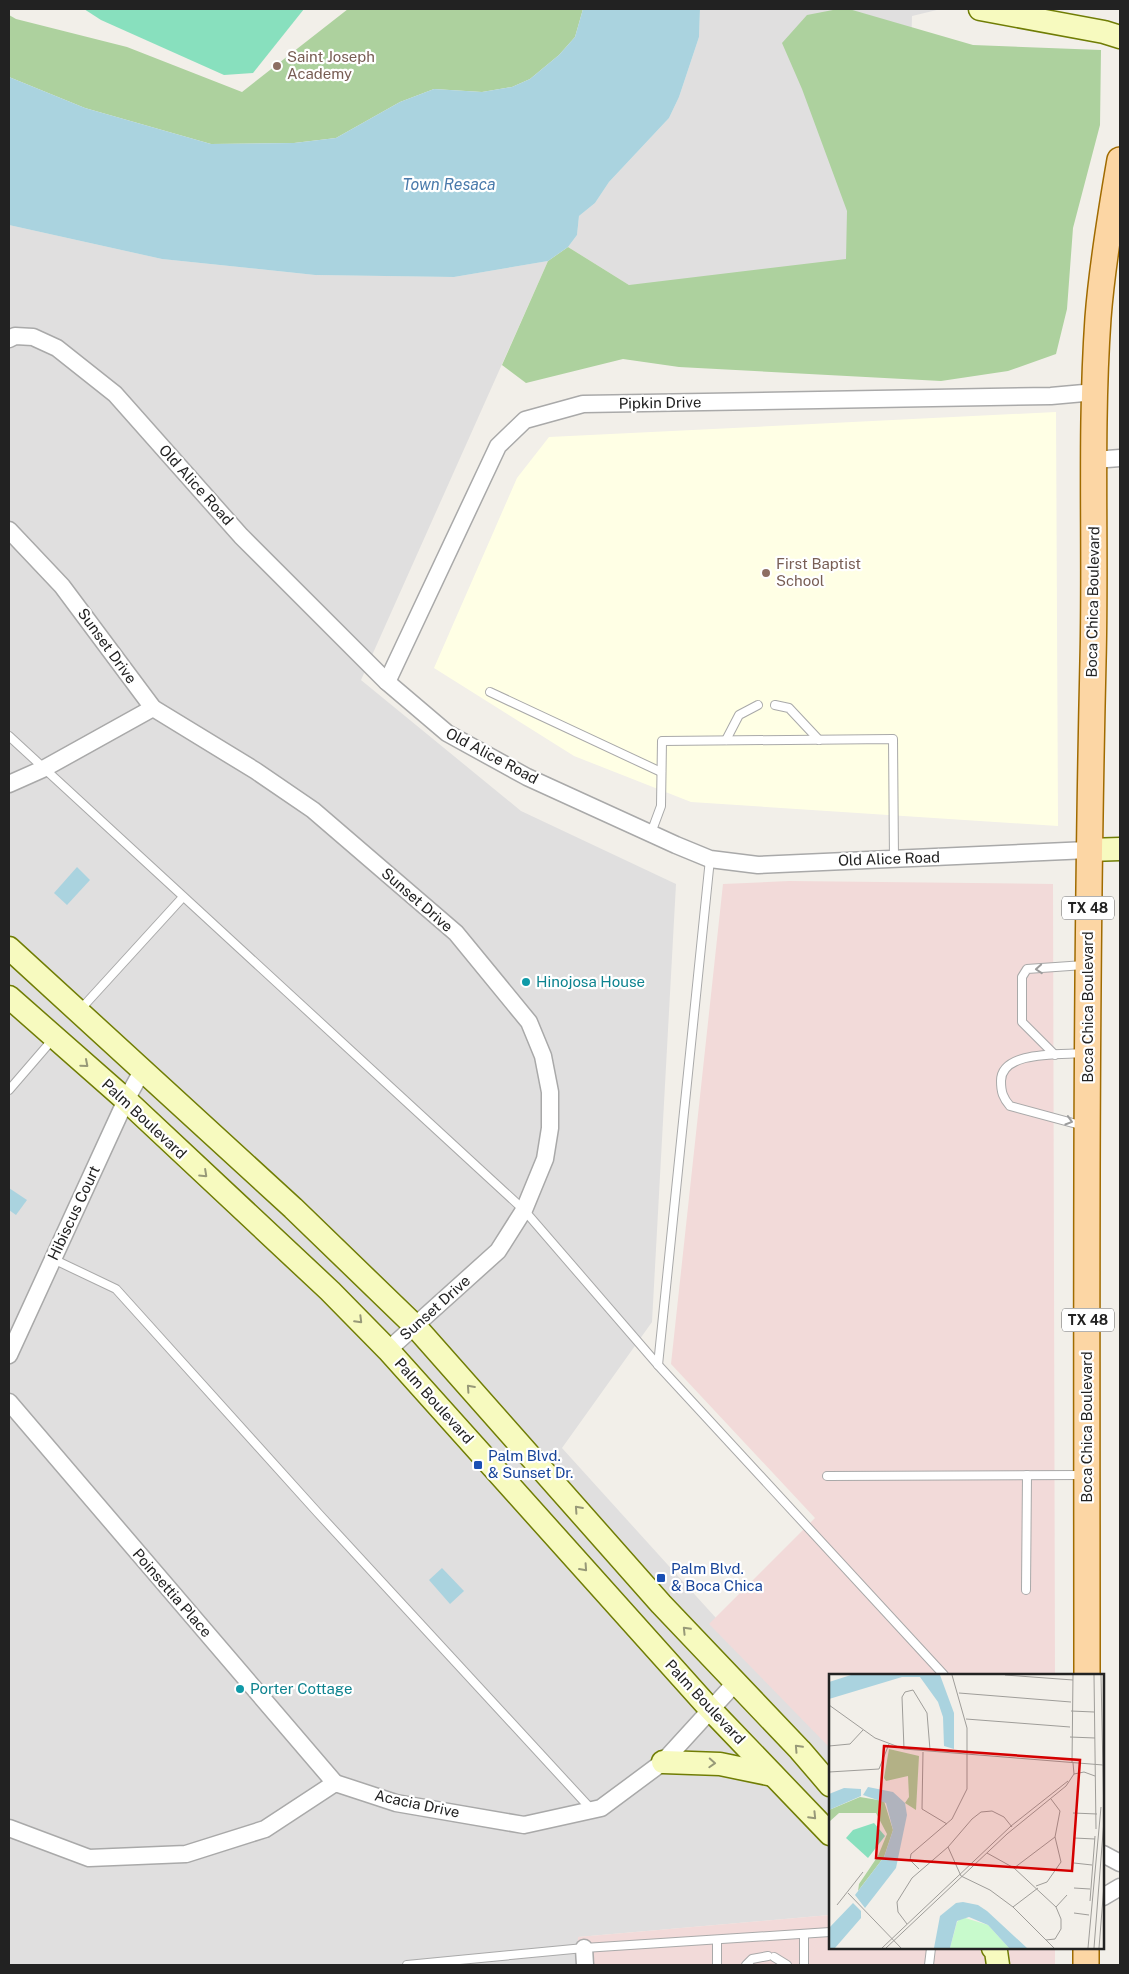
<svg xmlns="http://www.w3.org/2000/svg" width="1129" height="1974" viewBox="0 0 1129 1974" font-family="'Public Sans',sans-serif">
	<rect width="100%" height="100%" fill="#f2efe9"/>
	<g fill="#e0dfdf">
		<polygon points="700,9 941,9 912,16 905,279 629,285 568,247 577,235 579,216 595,203 609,182 669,118 679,97 699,37"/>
		<polygon points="9,225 162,259 315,275 454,277 548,261 361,680 521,811 676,884 652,1322 562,1448 830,1744 830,1915 578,1937 577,1965 9,1965"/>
	</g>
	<g fill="#f2dad9">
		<polygon points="789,881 1053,884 1055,1675 830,1675 830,1748 709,1624 815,1518 671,1364 723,884"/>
		<polygon points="830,1915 830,1948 1055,1948 1055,1965 577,1965 578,1937"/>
	</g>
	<polygon fill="#ffffe5" points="1056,412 1058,826 691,802 574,756 434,668 517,478 549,437"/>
	<g fill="#add19e">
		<polygon points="348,9 583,9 575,37 559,55 530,79 512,87 482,92 434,89 400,102 336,138 294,143 211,144 85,108 9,77 9,15 16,19 127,47 242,92"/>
		<polygon points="838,9 849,9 973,45 1101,50 1100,125 1073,228 1067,309 1056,354 1008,371 941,381 679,367 623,359 526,383 502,365 548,261 568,247 629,285 846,259 847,211 802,89 782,43 807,15"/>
	</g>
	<polygon fill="#88e0be" points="84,9 304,9 253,73 224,75 101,20"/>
	<g fill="#aad3df">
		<polygon points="583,9 700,9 699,37 679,97 669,118 609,182 595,203 579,216 577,235 568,247 548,261 454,277 315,275 162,259 9,225 9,77 85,108 211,144 294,143 336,138 400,102 434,89 482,92 512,87 530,79 559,55 575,37"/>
		<polygon points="77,867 90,880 67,905 54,893"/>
		<polygon points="9,1188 27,1200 16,1215 9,1210"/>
		<polygon points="442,1568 464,1591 450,1604 429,1580"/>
	</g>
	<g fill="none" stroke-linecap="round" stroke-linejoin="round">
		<g stroke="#a9a9a9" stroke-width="10">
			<g id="lane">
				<polyline points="490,692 661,772"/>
				<polyline points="775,705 789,708 819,740"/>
				<polyline points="9,736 524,1210 658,1365 944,1675"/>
				<polyline points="726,740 739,715 758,705"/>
				<polyline points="651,833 661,806 662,741 893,739 894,859"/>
				<polyline points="79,1011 183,897"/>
				<path d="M1083,1053C1062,1055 1001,1050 1001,1081C1001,1092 1003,1098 1010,1106L1084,1126"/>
				<polyline points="1055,1055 1022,1022 1022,977 1027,969 1084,965"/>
				<polyline points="9,1090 53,1039"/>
				<polyline points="53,1259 116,1289 318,1513 592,1810"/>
				<polyline points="658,1365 710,859"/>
				<polyline points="827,1476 1083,1475"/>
				<polyline points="1026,1590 1027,1475"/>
				<polyline points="717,1940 717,1965"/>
				<polyline points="774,1957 787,1965"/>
				<polyline points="407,1965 584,1948 830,1932"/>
				<polyline points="746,1965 752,1959 768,1956"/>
				<polyline points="804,1965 804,1934"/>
				<polyline points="929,1965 931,1948"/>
			</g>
		</g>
		<g stroke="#a9a9a9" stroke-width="19">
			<g id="street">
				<polyline points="9,339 15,336 33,337 57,348 115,394 241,536 387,682 447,733 527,777 676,845 710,859 758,865 1088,850"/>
				<polyline points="1094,460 1120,458"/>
				<polyline points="9,530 62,586 153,708 256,771 313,810 456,933 529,1022 543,1056 550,1092 550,1128 545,1159 524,1210 498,1251 388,1350"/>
				<polyline points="387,682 498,446 525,420 583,404 1051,396 1095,392"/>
				<polyline points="9,784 45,768 153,708"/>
				<polyline points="9,1355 126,1100 142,1071"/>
				<polyline points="9,1402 335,1783"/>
				<polyline points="9,1828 89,1858 186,1854 265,1829 335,1783 396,1803 524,1825 601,1808 663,1762 736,1682"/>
				<polyline points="1103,1854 1120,1863"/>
				<polyline points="1103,1897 1120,1887"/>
				<polyline points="584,1948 585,1965"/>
			</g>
		</g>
		<g stroke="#707d05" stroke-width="25">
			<g id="secondary">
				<polyline points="980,9 1104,32 1120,37"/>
				<polyline points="1088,850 1120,849"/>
				<polyline points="9,948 293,1208 415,1326 661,1604 800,1750 830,1785"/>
				<polyline points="9,997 126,1100 330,1291 388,1350 710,1709 830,1834"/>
				<polyline points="663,1762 720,1764 773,1775"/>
				<polyline points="993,1948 996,1951 998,1965"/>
			</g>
		</g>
		<g stroke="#a06b00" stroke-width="28">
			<g id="primary">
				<path d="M1087,1675C1087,1337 1085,999 1093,661C1096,547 1090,433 1098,318C1102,266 1111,212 1120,160"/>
				<polyline points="1086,1948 1086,1965"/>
			</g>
		</g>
		<use href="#lane" stroke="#fff" stroke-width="8"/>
		<use href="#street" stroke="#fff" stroke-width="16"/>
		<use href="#secondary" stroke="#f7fabf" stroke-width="22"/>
		<use href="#primary" stroke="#fcd6a4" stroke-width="25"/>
	</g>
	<defs><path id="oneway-chevron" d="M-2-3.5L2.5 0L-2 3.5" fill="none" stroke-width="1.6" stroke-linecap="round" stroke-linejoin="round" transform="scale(1.25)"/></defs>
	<g stroke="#9c9c9c">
		<use href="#oneway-chevron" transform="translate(1039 969) rotate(176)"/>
		<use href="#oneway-chevron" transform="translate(1069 1121) rotate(17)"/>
	</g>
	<g stroke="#979978">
		<use href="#oneway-chevron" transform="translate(85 1064) rotate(41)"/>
		<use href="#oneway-chevron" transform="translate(204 1174) rotate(43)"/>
		<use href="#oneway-chevron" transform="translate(359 1320) rotate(45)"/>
		<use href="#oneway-chevron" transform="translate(470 1388) rotate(-132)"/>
		<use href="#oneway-chevron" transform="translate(578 1509) rotate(-132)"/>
		<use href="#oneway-chevron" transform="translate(584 1568) rotate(48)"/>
		<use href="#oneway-chevron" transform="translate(686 1630) rotate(-134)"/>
		<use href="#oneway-chevron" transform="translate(798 1748) rotate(-133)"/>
		<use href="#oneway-chevron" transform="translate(712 1763) rotate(3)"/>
		<use href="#oneway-chevron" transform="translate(813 1816) rotate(46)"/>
	</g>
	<g fill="#8d6e63" stroke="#fff" stroke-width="2">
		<circle cx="277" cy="66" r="5"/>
		<circle cx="766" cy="573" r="5"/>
	</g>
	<g fill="#0f9aa8" stroke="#fff" stroke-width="2">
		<circle cx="526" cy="982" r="5"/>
		<circle cx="240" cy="1689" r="5"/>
	</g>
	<g fill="#1a4fb4" stroke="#fff" stroke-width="2">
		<rect x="473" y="1460" width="10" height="10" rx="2.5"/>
		<rect x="656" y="1573" width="10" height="10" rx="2.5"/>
	</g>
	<g text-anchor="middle" stroke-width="4.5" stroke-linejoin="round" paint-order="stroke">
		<g fill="#fff" stroke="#646464" stroke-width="1">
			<rect x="1062" y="896.5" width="52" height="23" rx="4"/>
			<rect x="1062" y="1308.5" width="52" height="23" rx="4"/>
		</g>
		<g font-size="14" font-weight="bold" fill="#222">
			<text x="1088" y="913">TX 48</text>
			<text x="1088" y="1325">TX 48</text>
		</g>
		<g font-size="15" fill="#785e54" stroke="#fff" text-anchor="start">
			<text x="287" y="62">Saint Joseph<tspan x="287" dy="17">Academy</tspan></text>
			<text x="776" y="569">First Baptist<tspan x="776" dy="17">School</tspan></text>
		</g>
		<g font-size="15" fill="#222" stroke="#fff">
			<text transform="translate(660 403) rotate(-1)" y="5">Pipkin Drive</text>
			<text transform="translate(196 485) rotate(48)" y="5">Old Alice Road</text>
			<text transform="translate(1093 602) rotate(-89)" y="5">Boca Chica Boulevard</text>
			<text transform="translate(107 646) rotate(54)" y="5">Sunset Drive</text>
			<text transform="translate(492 756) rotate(28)" y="5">Old Alice Road</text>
			<text transform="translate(889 859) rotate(-2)" y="5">Old Alice Road</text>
			<text transform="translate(417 900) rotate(41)" y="5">Sunset Drive</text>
			<text transform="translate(1088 1007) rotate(-90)" y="5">Boca Chica Boulevard</text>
			<text transform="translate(144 1119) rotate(43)" y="5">Palm Boulevard</text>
			<text transform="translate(74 1213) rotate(-65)" y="5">Hibiscus Court</text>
			<text transform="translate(435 1308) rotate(-42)" y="5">Sunset Drive</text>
			<text transform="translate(434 1401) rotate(48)" y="5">Palm Boulevard</text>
			<text transform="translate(1087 1427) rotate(-90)" y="5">Boca Chica Boulevard</text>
			<text transform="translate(172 1593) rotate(49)" y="5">Poinsettia Place</text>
			<text transform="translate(705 1702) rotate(47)" y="5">Palm Boulevard</text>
			<text transform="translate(417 1804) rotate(12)" y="5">Acacia Drive</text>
		</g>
		<g font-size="15" fill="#0d838f" stroke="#fff" text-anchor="start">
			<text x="536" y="987">Hinojosa House</text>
			<text x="250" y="1694">Porter Cottage</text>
		</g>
		<g font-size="15" fill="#164399" stroke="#fff" text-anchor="start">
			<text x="488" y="1461">Palm Blvd.<tspan x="488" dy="17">&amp; Sunset Dr.</tspan></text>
			<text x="671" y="1574">Palm Blvd.<tspan x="671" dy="17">&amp; Boca Chica</tspan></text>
		</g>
		<g font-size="16" font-style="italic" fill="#4a7aab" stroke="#fff">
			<text x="449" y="190">Town Resaca</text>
		</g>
	</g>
	<g transform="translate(829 1674)">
		<rect width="275" height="275" fill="#f2efe9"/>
		<path d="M60,75L90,82L87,136L76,129L80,123L79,102L57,107L55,104ZM31,123L55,127L64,156L55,183L29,217L30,210L49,182L58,160L47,139H10L0,148V136Z" fill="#add19e"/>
		<path d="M133,243L159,251L180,274H121L128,248Z" fill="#c8facc"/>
		<path d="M45,149L56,162L39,184L17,164L24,156Z" fill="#88e0be"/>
		<path d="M22,1H111L125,39V75L115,72L114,43L109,28L91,3H73L0,25V8ZM39,113L64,118L76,129L78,141L67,194L36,234L26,221L55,183L64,156L57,129L34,121ZM15,114L32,115V122L0,136V120ZM134,228L149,231L158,237L198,274H180L159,251L140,243L128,247L121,274H105L111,242L127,229ZM24,229L32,237V244L6,274H0V254Z" fill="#aad3df"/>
		<path fill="none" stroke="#9f9d99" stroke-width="1" d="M176,1L244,6M265,1L267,155M130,19L242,28M0,31L46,64L75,75L274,91M242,37L265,38M137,45L241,53M241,63L266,64M0,72L21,70L34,56M75,75L73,23L76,18L84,16L98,39L101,76M94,78L93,135L118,150M243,89L244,1M0,98L50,95L60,70M245,100L255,98L266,102M244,139L268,140M245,164L266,165M119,173L132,202L161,216L184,233L225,274M158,179L185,194L227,233L232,245V255L226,265L217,266M245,189L263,191M185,194L226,163M90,195L81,186L82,180L123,145L138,115V54L123,1M207,212L218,208L232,188L226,163L231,137L222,125M245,214L261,215M19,219L72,274M261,227L266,162M8,231L34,198M184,233L209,214M227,233L238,221M245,239L260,241M78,250L69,238L68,228L83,204L119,173L143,145L152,138L163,137L175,143L183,153M53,274L182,152L239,107M57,274L178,160L237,112L245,100L244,89M259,274L272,133M265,274L275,146L272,1M270,274L275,211"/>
		<path fill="#d40000" fill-opacity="0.15" stroke="#d40000" stroke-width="2.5" d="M55,72L251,86L243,197L47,184Z"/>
		<rect width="275" height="275" fill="none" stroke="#222" stroke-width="2.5"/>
	</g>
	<rect width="1129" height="1974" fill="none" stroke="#222222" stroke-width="20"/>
</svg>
